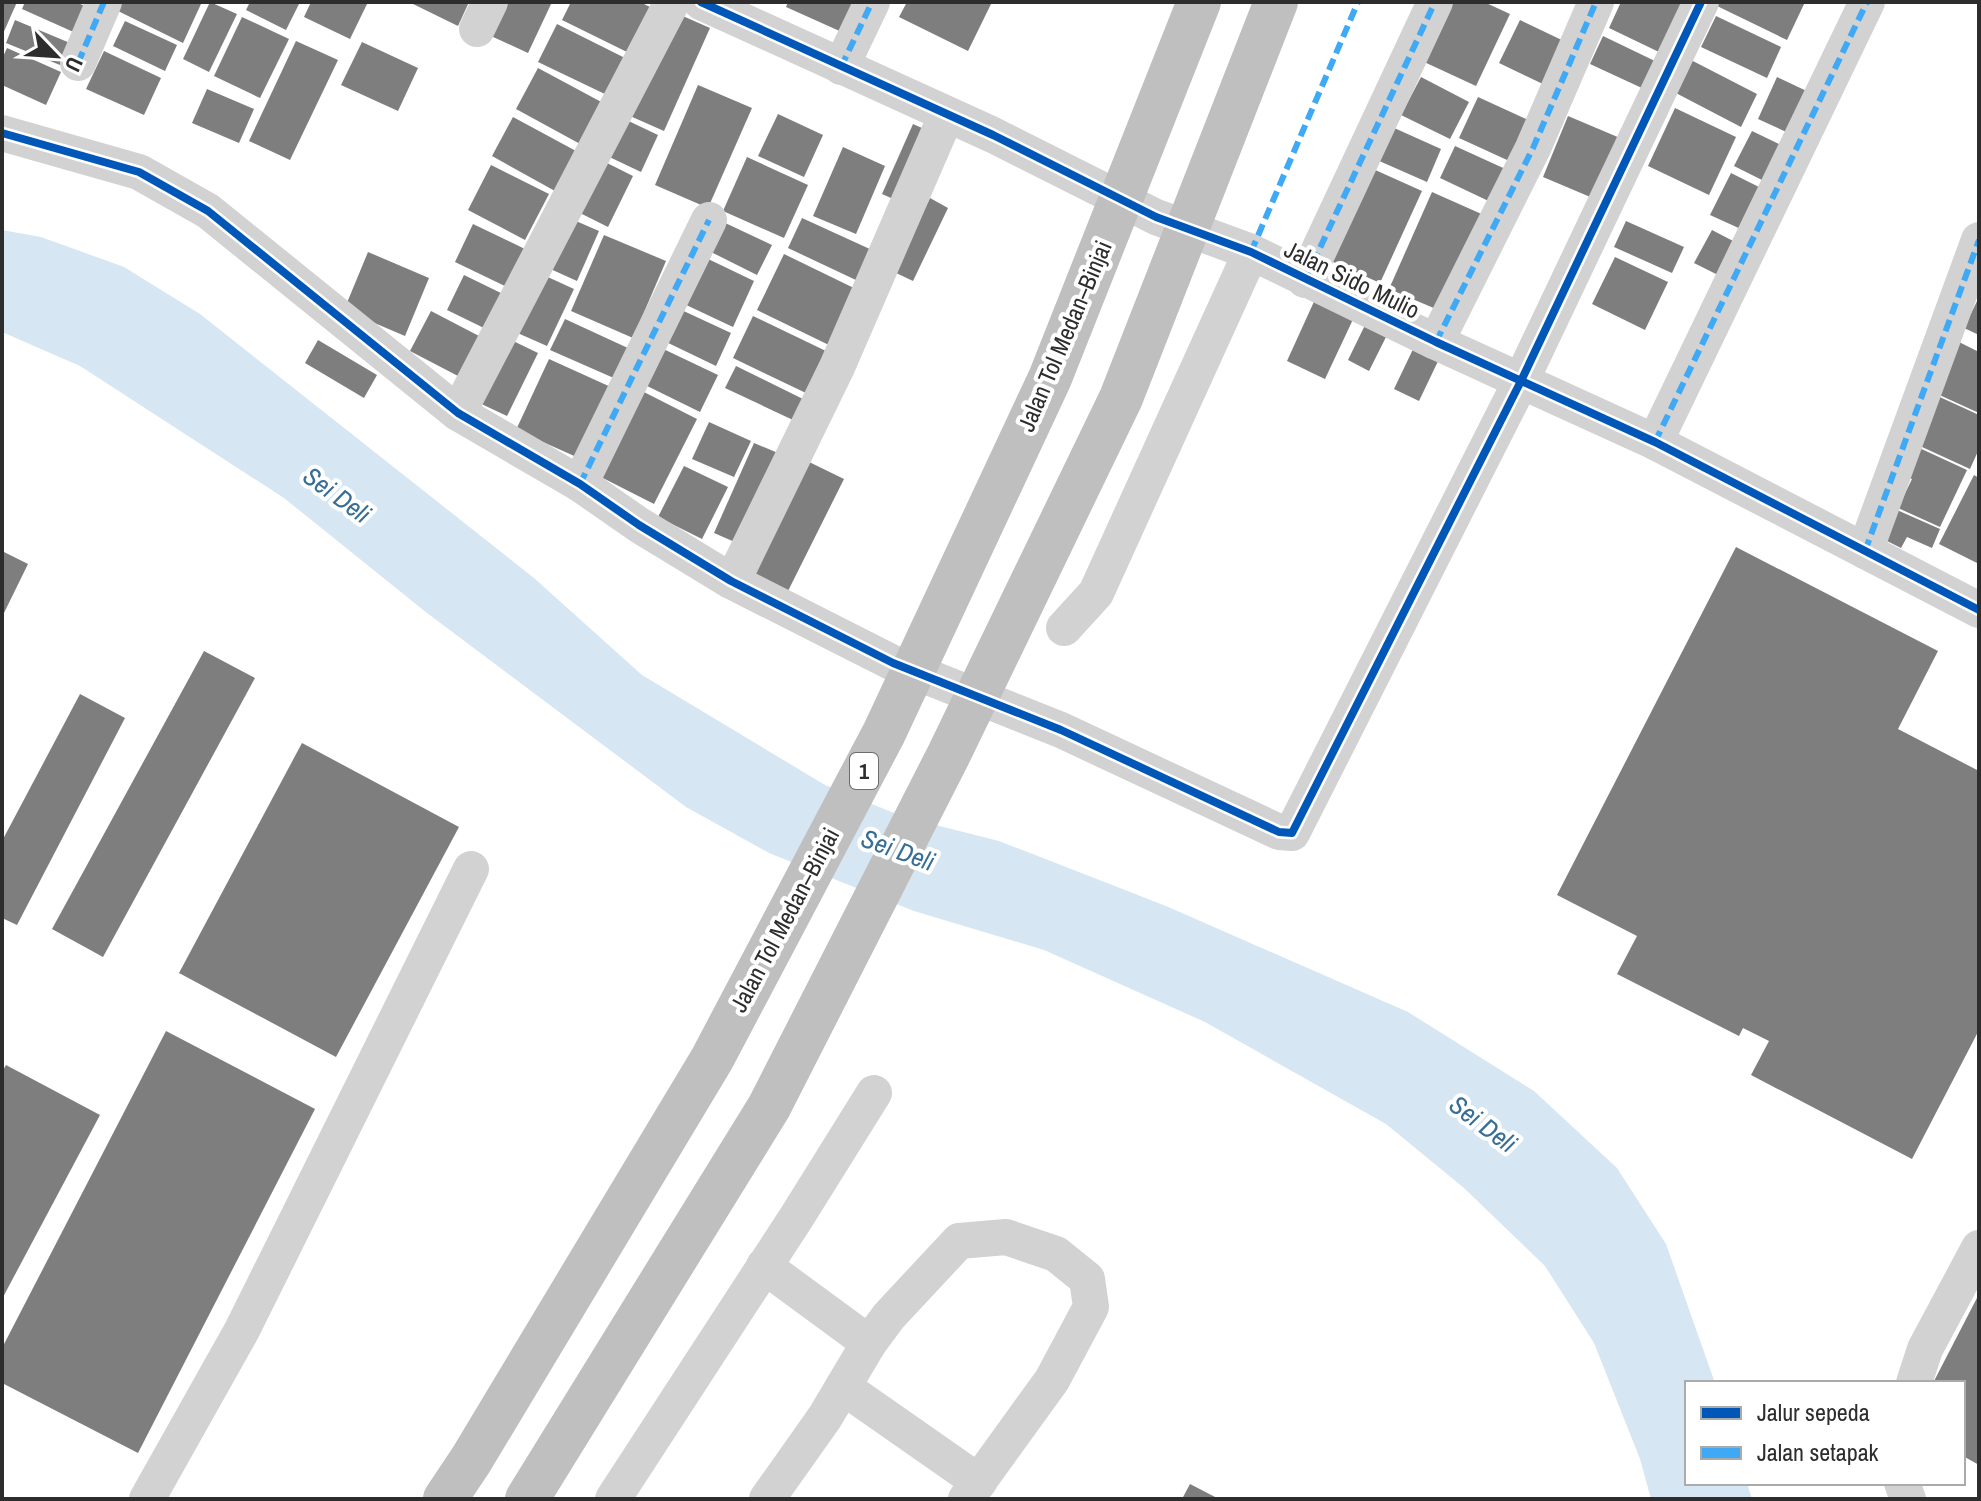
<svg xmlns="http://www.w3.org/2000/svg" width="1981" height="1501" viewBox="0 0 1981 1501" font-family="'Archivo Narrow',sans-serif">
	<rect width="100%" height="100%" fill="#fff"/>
	<polygon fill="#d6e7f3" points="2,230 41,237 124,267 200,314 534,578 642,675 825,785 904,817 999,841 1166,906 1408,1012 1534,1091 1617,1168 1666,1244 1715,1383 1687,1383 1687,1483 1747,1483 1752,1499 1651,1499 1640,1459 1594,1343 1545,1266 1464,1188 1386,1124 1205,1022 1044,950 914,911 769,853 686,807 427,613 284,498 80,366 2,332"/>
	<g fill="#7e7e7e">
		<polygon points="2,2 17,2 2,36"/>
		<polygon points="25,2 76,2 89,8 78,34 22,9"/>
		<polygon points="120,2 197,2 201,4 183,43 116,10"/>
		<polygon points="210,2 237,14 209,72 183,59"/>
		<polygon points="250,2 300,2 286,30 246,10"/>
		<polygon points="311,2 368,2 350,39 304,17"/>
		<polygon points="414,2 469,2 458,26 413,4"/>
		<polygon points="508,2 552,2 528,53 491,36"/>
		<polygon points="571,2 640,2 652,8 629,53 562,20"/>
		<polygon points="788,2 858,2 844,33 786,7"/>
		<polygon points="907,2 992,2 968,51 899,17"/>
		<polygon points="1450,2 1484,2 1510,14 1476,86 1422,61"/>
		<polygon points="1621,2 1684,2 1661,53 1609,28"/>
		<polygon points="1719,2 1805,2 1787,40 1717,6"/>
		<polygon points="676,13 710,28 664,131 630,116"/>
		<polygon points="1716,16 1781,47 1767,78 1701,47"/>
		<polygon points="242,17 289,39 260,98 214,76"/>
		<polygon points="15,20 70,43 60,65 6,43"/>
		<polygon points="1520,20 1568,43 1547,86 1499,63"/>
		<polygon points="125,21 177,45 165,71 113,46"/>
		<polygon points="557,24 627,59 609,96 538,62"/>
		<polygon points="1603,36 1657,62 1644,89 1590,64"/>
		<polygon points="296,41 338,60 290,160 249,141"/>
		<polygon points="362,42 418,68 398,111 341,85"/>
		<polygon points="7,48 61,72 46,105 2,85 2,59"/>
		<polygon points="104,51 161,78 144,115 86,89"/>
		<polygon points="1689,59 1757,94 1741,127 1672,91"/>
		<polygon points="538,68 605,104 582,145 516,109"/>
		<polygon points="1421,77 1469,102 1450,139 1401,115"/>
		<polygon points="1777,77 1813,94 1793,135 1758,119"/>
		<polygon points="698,85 752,108 708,208 655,185"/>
		<polygon points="207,89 254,109 239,143 192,123"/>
		<polygon points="1478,97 1537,124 1518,165 1459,138"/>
		<polygon points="1675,108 1736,137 1709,195 1648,166"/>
		<polygon points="778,114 823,135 804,177 758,156"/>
		<polygon points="618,116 658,135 641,172 601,153"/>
		<polygon points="1568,116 1620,138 1595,199 1543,177"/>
		<polygon points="513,117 576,151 555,191 492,156"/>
		<polygon points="913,124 931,132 900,202 882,194"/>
		<polygon points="1392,127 1441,149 1427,182 1377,160"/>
		<polygon points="1752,131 1785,147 1768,183 1734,166"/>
		<polygon points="1455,146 1512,172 1497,205 1440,178"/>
		<polygon points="843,147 885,166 856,234 813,216"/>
		<polygon points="747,157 808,185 784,238 723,211"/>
		<polygon points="601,160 633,176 608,227 576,211"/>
		<polygon points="491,165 549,194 525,240 468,210"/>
		<polygon points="1373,169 1422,191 1380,283 1331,261"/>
		<polygon points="1731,173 1763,189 1743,230 1710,215"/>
		<polygon points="1432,192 1486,216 1443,312 1389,289"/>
		<polygon points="930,198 948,208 913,281 894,272"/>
		<polygon points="569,218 599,231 577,281 546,267"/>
		<polygon points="802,218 872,250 858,281 788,248"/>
		<polygon points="721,221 772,245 757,275 707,250"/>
		<polygon points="1626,221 1684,247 1672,273 1614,247"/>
		<polygon points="473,224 527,250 509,288 455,262"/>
		<polygon points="1712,230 1735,242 1718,275 1694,263"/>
		<polygon points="604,235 666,261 633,338 571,311"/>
		<polygon points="368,252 429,278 405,336 344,310"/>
		<polygon points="784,254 860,291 833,347 757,310"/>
		<polygon points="704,257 754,281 733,327 682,303"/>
		<polygon points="1615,257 1668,282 1645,330 1592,304"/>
		<polygon points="539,273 574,289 547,346 513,331"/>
		<polygon points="464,275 503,294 486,329 447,310"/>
		<polygon points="1317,295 1356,313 1325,379 1287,361"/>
		<polygon points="1979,297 1979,335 1964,328"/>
		<polygon points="675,307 731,333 716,366 660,339"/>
		<polygon points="431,311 479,336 458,376 410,351"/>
		<polygon points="753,316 828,352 808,394 733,358"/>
		<polygon points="565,319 630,349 616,379 550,350"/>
		<polygon points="1367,321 1389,331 1369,371 1348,360"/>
		<polygon points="507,338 538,353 507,416 475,401"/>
		<polygon points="318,340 377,375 364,398 305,363"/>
		<polygon points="1959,342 1979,352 1979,413 1935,393"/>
		<polygon points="1415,345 1440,357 1419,401 1394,389"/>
		<polygon points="657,346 718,375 700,412 639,382"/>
		<polygon points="549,359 613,388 581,459 516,430"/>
		<polygon points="736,366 803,399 793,420 725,388"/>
		<polygon points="636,388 697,419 654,504 593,473"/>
		<polygon points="1931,393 1979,415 1979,449 1970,469 1909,441"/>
		<polygon points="709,422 751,441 734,477 692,459"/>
		<polygon points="754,443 778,453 737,543 714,533"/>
		<polygon points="1915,446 1967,470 1940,527 1898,508 1912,479 1902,475"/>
		<polygon points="805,460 844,479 788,591 749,571"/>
		<polygon points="684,466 728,487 702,539 658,517"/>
		<polygon points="1974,475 1979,478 1979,564 1939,544"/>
		<polygon points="1897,510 1940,529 1932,548 1907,537 1901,548 1883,539"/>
		<polygon points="1736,547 1938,651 1898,729 1979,771 1979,1030 1912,1159 1751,1075 1769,1041 1743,1028 1739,1036 1617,974 1637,936 1557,895"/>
		<polygon points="2,551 28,564 2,617"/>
		<polygon points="204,651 255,678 103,957 52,929"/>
		<polygon points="80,694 125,718 17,925 2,918 2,841"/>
		<polygon points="302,743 459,827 336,1057 179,973"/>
		<polygon points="166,1031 315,1109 138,1453 2,1383 2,1348"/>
		<polygon points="6,1065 100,1115 2,1299 2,1072"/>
		<polygon points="1979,1294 1979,1465 1963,1456 1963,1383 1933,1383"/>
		<polygon points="1190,1484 1219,1499 1182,1499"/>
	</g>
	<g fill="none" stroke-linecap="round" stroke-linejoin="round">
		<g stroke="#d2d2d2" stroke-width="36">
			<polyline points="701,2 993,135 1156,217 1251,252 1436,342 1655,442 1979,610"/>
			<polyline points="477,29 490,2"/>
			<polyline points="78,63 104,2"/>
			<polyline points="841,67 872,2"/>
			<polyline points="2,133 139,172 208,211 458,413 580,484 639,525 731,581 893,663 1061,730 1279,832 1292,833 1521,381 1701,2"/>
			<polyline points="1305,280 1435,2"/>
			<polyline points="1436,342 1533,148 1596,2"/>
			<polyline points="458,413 672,2"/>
			<polyline points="1655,442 1867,2"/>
			<polyline points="580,484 709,220"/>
			<polyline points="1865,551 1979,240"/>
			<polyline points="731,581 738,570 837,367 946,116"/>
			<polyline points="1064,628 1096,593 1251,252"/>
			<polyline points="764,1266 869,1343"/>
			<polyline points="1914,1383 1925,1349 1979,1248"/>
			<polyline points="843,1387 979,1482"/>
			<polyline points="1902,1483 1908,1499"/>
			<polyline points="147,1499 242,1330 471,869"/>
			<polyline points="613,1499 796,1218 874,1093"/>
			<polyline points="767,1499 825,1417 869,1343 889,1316 959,1241 1006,1237 1056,1254 1087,1279 1091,1307 1052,1380 966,1499"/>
		</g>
		<g stroke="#bfbfbf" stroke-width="44">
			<polyline points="445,1499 471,1460 712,1059 884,733 1050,378 1199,2"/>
			<polyline points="527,1499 769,1107 949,754 1121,398 1276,2"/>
		</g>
		<g stroke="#3fa9f5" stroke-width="6" stroke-dasharray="12 6" stroke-linecap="butt">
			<polyline points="78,63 104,2"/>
			<polyline points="841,67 872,2"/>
			<polyline points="1251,252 1358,2"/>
			<polyline points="1305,280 1435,2"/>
			<polyline points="1436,342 1533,148 1596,2"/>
			<polyline points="1655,442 1867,2"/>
			<polyline points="580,484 709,220"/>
			<polyline points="1865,551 1979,240"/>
		</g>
		<g stroke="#fff" stroke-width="13">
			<g id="cycleway">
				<polyline points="701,2 993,135 1156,217 1251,252 1436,342 1655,442 1979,610"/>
				<polyline points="2,133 139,172 208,211 458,413 580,484 639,525 731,581 893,663 1061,730 1279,832 1292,833 1521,381 1701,2"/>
			</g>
		</g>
		<use href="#cycleway" stroke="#0057b8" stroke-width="8"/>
	</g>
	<g text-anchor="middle" stroke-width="8" stroke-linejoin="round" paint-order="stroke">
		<rect fill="#fff" stroke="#6c6c6c" stroke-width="2" x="850" y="753" width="28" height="36" rx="6"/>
		<g font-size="22" font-weight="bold" fill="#2d2d2d">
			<text x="864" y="779">1</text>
		</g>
		<g font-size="24" fill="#2d2d2d" stroke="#fff">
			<text transform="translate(1352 280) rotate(26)" y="8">Jalan Sido Mulio</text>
			<text transform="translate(1065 336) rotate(-67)" y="8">Jalan Tol Medan–Binjai</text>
			<text transform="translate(785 920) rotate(-62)" y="8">Jalan Tol Medan–Binjai</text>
		</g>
		<g font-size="26" font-style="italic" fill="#366e95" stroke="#fff">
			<text transform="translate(337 495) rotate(36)" y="9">Sei Deli</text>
			<text transform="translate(898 850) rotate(20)" y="9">Sei Deli</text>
			<text transform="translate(1483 1124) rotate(37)" y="9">Sei Deli</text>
		</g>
	</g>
	<rect width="1981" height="1501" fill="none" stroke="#2d2d2d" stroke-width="8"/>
	<rect x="1685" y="1381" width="280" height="104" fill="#ffffff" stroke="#ababab" stroke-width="2"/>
	<rect x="1701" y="1407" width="40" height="12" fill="#0057b8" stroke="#ababab" stroke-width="2"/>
	<text x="1757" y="1421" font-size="24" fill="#2d2d2d">Jalur sepeda</text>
	<rect x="1701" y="1447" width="40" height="12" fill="#3fa9f5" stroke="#ababab" stroke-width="2"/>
	<text x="1757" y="1461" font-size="24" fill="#2d2d2d">Jalan setapak</text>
	<g transform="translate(56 56) rotate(115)" stroke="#ffffff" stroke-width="6" paint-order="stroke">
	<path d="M0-6L14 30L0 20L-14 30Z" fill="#2d2d2d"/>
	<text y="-12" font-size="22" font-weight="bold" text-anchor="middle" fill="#2d2d2d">U</text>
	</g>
</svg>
